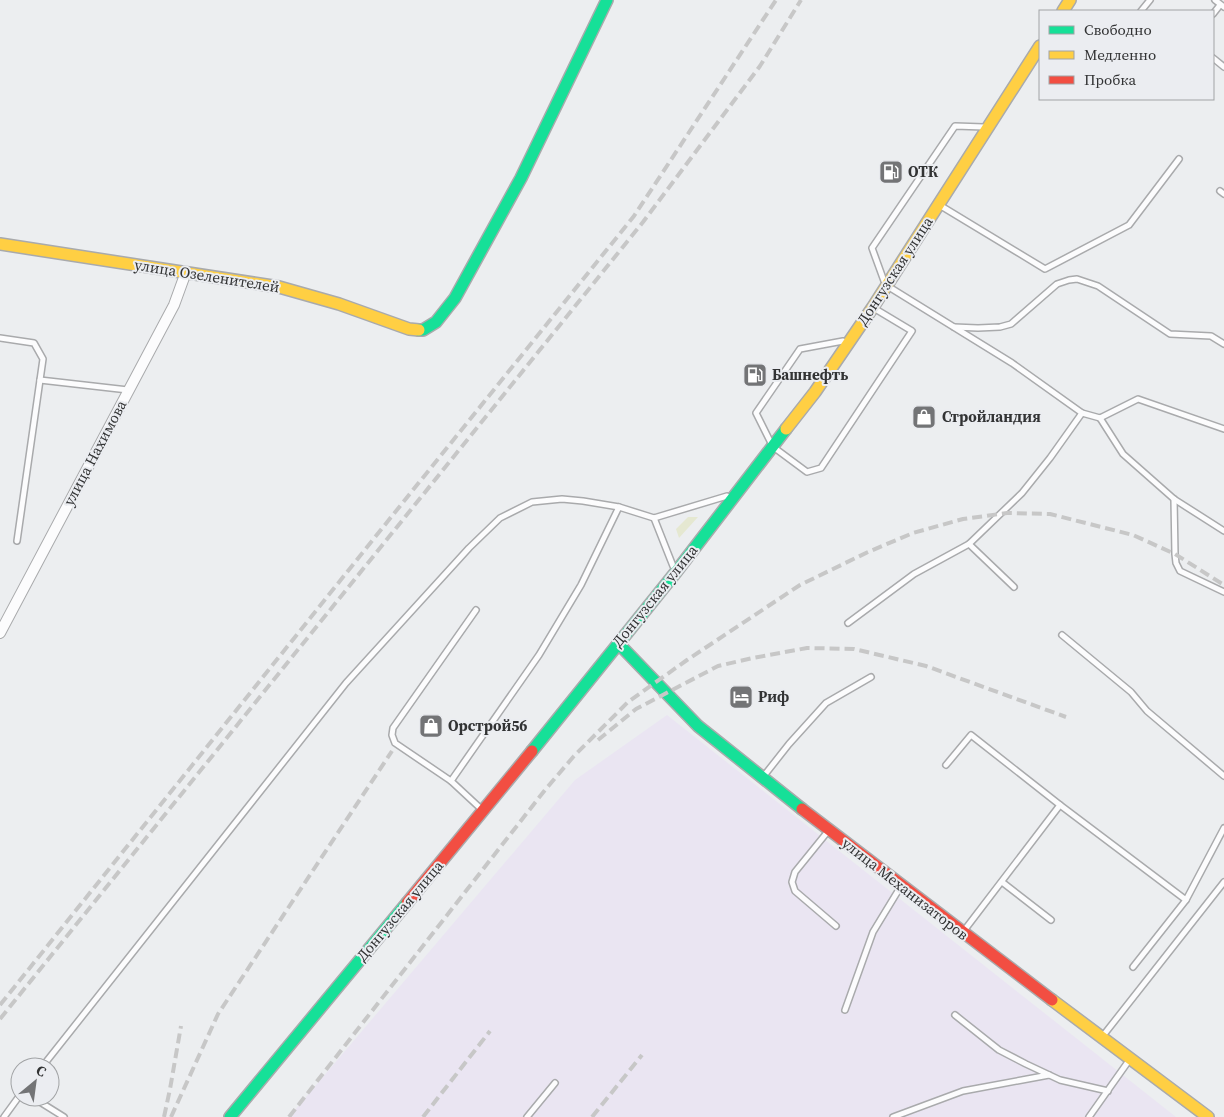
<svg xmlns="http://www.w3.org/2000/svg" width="1224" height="1117" viewBox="0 0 1224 1117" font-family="'Source Serif 4',serif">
	<rect width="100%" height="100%" fill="#eceef0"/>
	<polygon fill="#eae5f2" points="667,715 1176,1117 289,1117 575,780"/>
	<polygon fill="#e5e8d1" points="688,517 698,517 679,538 676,529"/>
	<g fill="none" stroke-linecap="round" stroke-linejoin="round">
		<g stroke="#a9aaac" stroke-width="8">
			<g id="lane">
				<polyline points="1215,0 1224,7"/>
				<polyline points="1141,11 1150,0"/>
				<polyline points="1213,14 1220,5"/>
				<polyline points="1213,58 1224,67"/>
				<polyline points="1220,191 1224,194"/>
				<polyline points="941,206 1045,269 1129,225 1179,159"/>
				<polyline points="884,281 872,248 955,126 984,127"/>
				<polyline points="889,287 1012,363 1082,413 1100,418 1138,399 1224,429"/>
				<polyline points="954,327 978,328 1000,327 1011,324 1057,284 1069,280 1077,279 1098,286 1170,334 1211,336 1224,344"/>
				<polyline points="0,338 34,343 43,359 17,541"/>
				<polyline points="40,380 128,390"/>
				<polyline points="1100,418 1123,454 1174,499 1224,531"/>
				<polyline points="771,443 756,413 800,349 843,341"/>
				<polyline points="776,449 807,472 821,468 912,331 877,310"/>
				<polyline points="1174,499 1175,554 1176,563 1180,571 1224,592"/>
				<polyline points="654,518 673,566"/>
				<polyline points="969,544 1014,587"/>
				<polyline points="848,623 914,574 969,544 1022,493 1050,458 1082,413"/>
				<polyline points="1062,635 1131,692 1147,711 1224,776"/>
				<polyline points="946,765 971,735 1060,805"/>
				<polyline points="763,777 789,744 826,703 871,677"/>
				<polyline points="451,781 395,743 392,735 393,728 476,610"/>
				<polyline points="479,807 451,781 539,655 581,585 619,507"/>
				<polyline points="829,830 795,872 792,882 795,891 836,926"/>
				<polyline points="1002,882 1051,920"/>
				<polyline points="963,932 1060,805 1186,900 1224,828"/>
				<polyline points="1133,967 1186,900"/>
				<polyline points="845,1010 873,932 901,886"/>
				<polyline points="955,1015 999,1050 1026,1064 1060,1080 1108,1091"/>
				<polyline points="1102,1037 1224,882"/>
				<polyline points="42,1067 346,683 469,548 500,518 532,502 562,499 583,501 619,507 654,518 727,496"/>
				<polyline points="32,1097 64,1117"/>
				<polyline points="4,1117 20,1095"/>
				<polyline points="527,1117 555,1083"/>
				<polyline points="893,1117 963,1091 1049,1075"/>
				<polyline points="1089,1117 1130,1059"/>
			</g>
		</g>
		<g stroke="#a9aaac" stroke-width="12">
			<polyline id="street" points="0,633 174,305 186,272"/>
		</g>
		<g stroke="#a9aaac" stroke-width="14">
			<g id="fast">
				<polyline points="419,330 423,330 436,322 455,298 521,178 607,0"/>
				<polyline points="618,643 698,726 802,809"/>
				<polyline points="532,751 676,572 786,429"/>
				<polyline points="230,1117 407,903"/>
			</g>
		</g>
		<g stroke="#a9aaac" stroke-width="14">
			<g id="slow">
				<polyline points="1063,11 1070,0"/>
				<polyline points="0,244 279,287 339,304 409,329 419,330"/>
				<polyline points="786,429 815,392 873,307 1040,46"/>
				<polyline points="1052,1000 1208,1117"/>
			</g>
		</g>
		<g stroke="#a9aaac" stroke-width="14">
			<g id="jam">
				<polyline points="802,809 1052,1000"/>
				<polyline points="407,903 532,751"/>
			</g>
		</g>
		<use href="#lane" stroke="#fcfcfd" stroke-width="5"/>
		<use href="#street" stroke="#fcfcfd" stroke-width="10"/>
		<use href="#fast" stroke="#16e098" stroke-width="11"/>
		<use href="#slow" stroke="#ffcf43" stroke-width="11"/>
		<use href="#jam" stroke="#f24e42" stroke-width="11"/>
		<g stroke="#c7c7c7" stroke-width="4" stroke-dasharray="10 5" stroke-linecap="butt">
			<polyline points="598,740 636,709 718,666 753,658 807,648 854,649 926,666 1066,717"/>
			<polyline points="0,1005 392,516 634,216 776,0"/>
			<polyline points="0,1019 643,222 760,66 801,0"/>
			<polyline points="164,1117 170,1089 181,1026"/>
			<polyline points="171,1117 218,1014 392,751"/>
			<polyline points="289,1117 545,790 574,756 628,702 687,660 800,585 868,552 913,533 963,519 1007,513 1050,514 1133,535 1175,554 1224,585"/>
			<polyline points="423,1117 490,1031"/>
			<polyline points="592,1117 642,1055"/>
		</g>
	</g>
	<defs>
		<g id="fuel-square" transform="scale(1.25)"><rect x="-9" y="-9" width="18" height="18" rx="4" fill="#737476" stroke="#ebedf1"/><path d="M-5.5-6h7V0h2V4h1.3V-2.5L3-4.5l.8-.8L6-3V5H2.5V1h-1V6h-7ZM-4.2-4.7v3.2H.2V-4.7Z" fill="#fff"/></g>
		<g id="shop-square" transform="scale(1.25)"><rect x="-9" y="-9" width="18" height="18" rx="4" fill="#737476" stroke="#ebedf1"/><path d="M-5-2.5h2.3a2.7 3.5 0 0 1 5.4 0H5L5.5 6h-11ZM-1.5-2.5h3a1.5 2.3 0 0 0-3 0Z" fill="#fff"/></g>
		<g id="hotel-square" transform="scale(1.25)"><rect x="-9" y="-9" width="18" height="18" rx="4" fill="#737476" stroke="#ebedf1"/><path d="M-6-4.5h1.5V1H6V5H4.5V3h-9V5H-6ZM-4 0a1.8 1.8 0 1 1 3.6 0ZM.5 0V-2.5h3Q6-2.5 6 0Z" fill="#fff"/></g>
	</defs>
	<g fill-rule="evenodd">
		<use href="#fuel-square" x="891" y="172"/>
		<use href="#fuel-square" x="755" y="375"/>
		<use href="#shop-square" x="924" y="417"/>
		<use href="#hotel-square" x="741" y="697"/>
		<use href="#shop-square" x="431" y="726"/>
	</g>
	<g text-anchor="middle" stroke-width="4" stroke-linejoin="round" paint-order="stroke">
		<g font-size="15" font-weight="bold" fill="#323334" stroke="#ebedf1" text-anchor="start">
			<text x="908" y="177">ОТК</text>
			<text x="772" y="380">Башнефть</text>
			<text x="942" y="422">Стройландия</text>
			<text x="758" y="702">Риф</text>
			<text x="448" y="731">Орстрой56</text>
		</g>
		<g font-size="15" fill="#323334" stroke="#ebedf1">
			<text transform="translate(895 271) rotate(-57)" y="5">Донгузская улица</text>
			<text transform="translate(207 276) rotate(9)" y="5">улица Озеленителей</text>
			<text transform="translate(95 453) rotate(-62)" y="5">улица Нахимова</text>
			<text transform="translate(655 596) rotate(-51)" y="5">Донгузская улица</text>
			<text transform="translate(905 889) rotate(38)" y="5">улица Механизаторов</text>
			<text transform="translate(400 911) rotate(-50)" y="5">Донгузская улица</text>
		</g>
	</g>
	<rect x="1039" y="10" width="175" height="90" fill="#ebedf1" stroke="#a1a3a5"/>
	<rect x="1049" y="26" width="25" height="8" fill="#16e098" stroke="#a1a3a5"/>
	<text x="1084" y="35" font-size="15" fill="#323334">Свободно</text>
	<rect x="1049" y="51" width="25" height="8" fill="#ffcf43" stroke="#a1a3a5"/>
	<text x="1084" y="60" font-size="15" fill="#323334">Медленно</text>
	<rect x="1049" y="76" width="25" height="8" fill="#f24e42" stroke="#a1a3a5"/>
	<text x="1084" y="85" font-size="15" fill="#323334">Пробка</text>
	<g transform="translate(35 1082) rotate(29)"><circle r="24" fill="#ebedf1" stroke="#a1a3a5"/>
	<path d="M0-4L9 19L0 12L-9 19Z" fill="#737476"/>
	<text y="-8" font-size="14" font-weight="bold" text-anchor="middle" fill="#323334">С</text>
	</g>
</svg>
